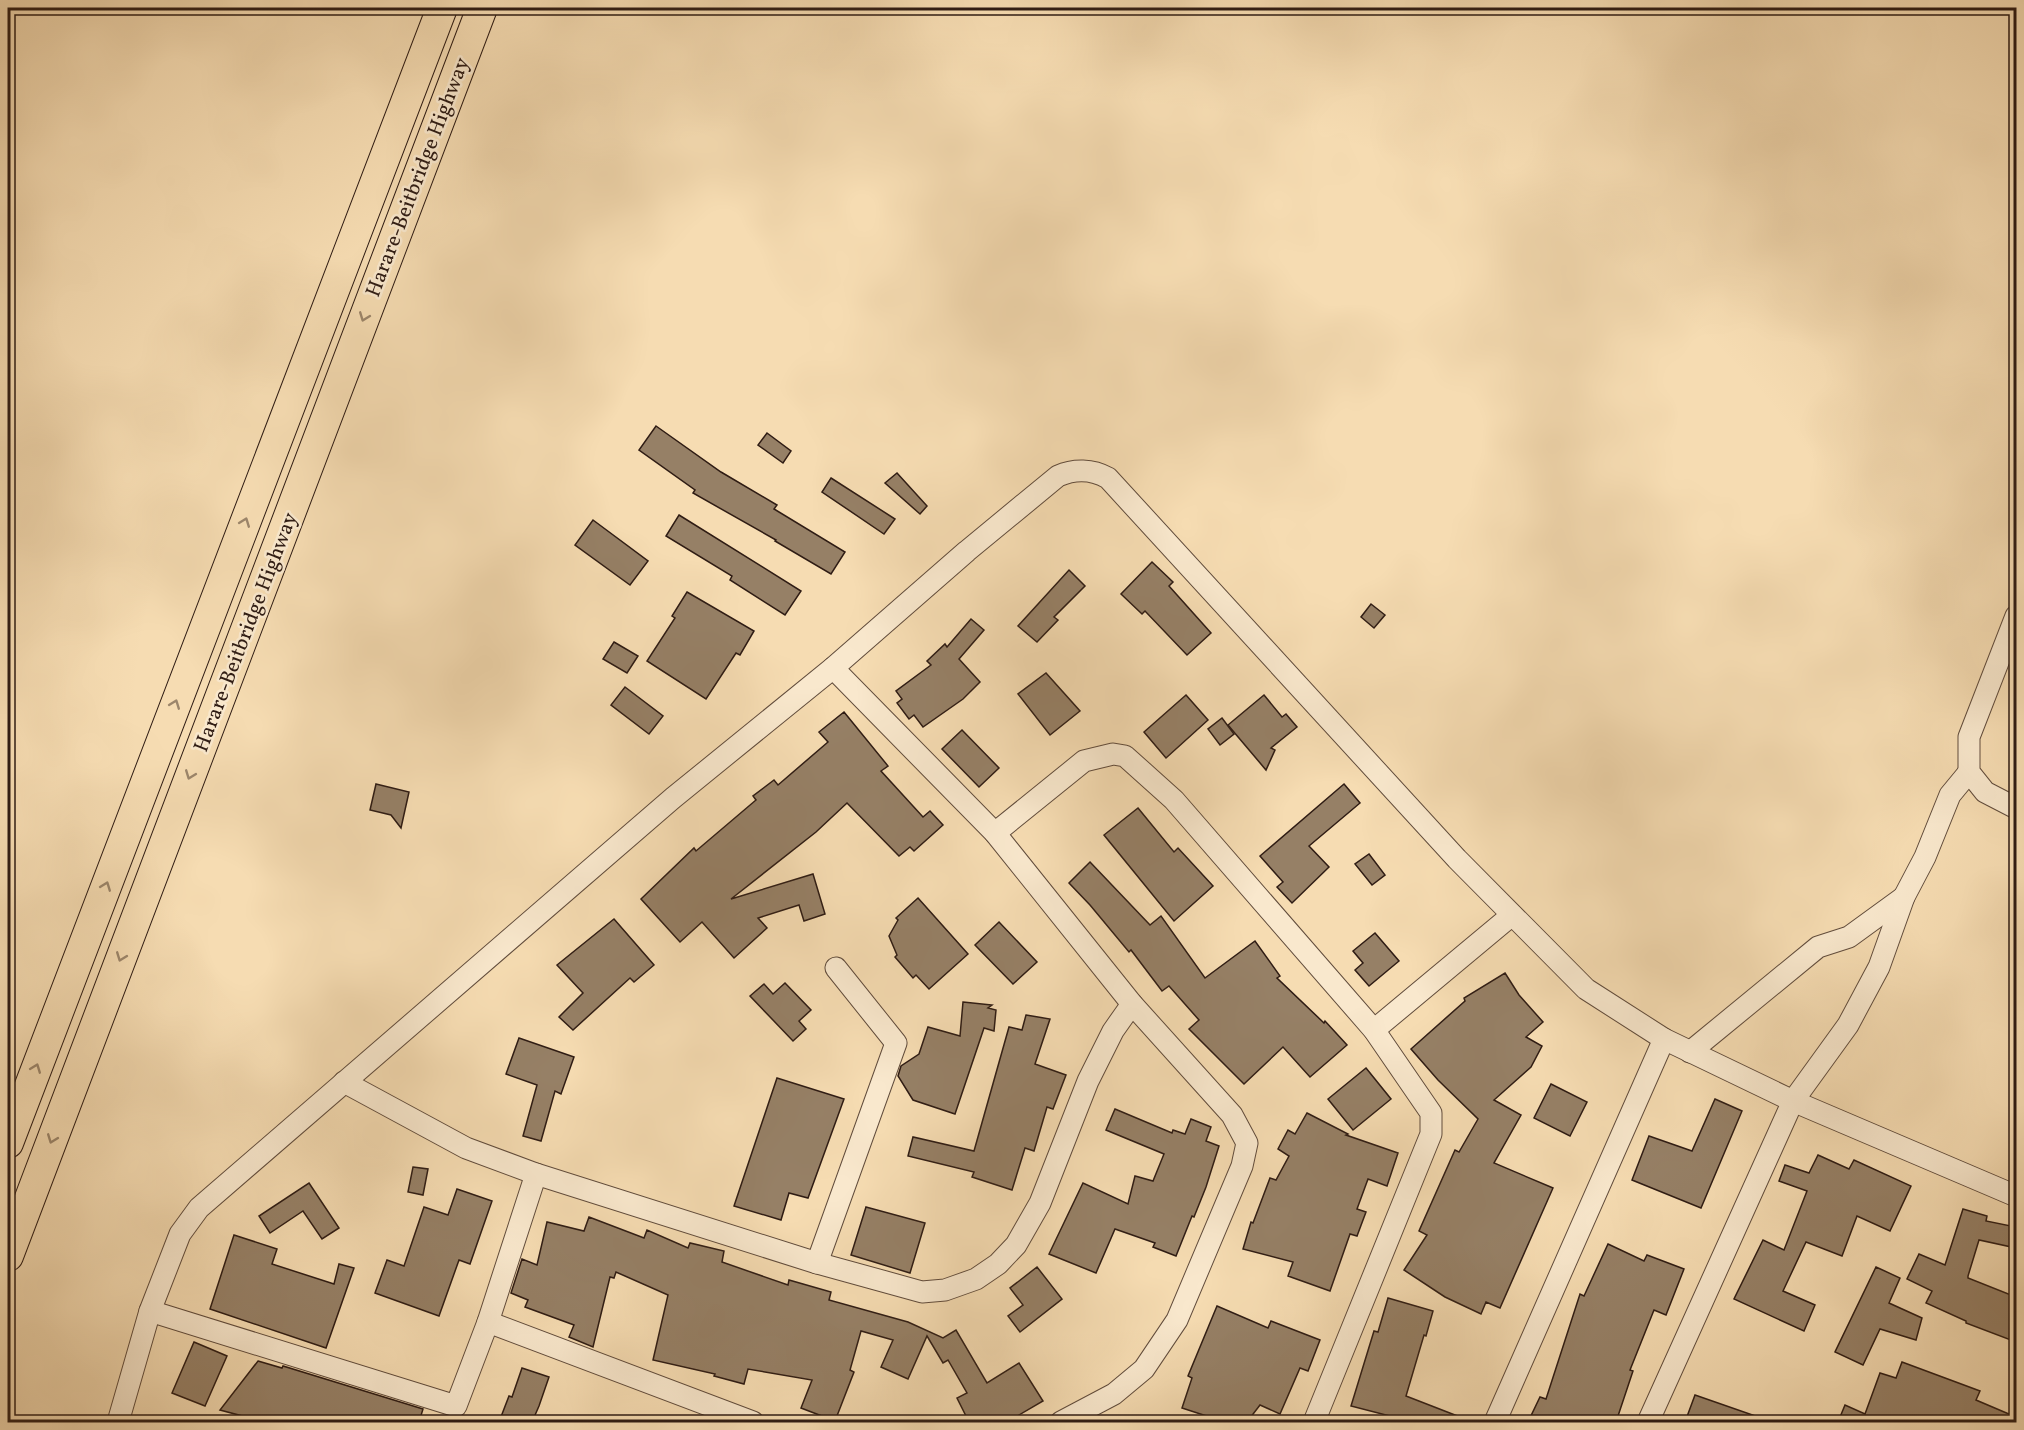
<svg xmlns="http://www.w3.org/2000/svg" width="2024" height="1430" viewBox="0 0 2024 1430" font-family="Vollkorn,serif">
	<rect width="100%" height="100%" fill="#f6dcb2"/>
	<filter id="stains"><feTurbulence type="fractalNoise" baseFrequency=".00333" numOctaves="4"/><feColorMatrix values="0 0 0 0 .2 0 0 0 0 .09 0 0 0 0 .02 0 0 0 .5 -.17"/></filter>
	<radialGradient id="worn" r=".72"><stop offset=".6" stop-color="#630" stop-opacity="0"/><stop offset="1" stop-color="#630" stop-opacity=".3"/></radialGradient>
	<g fill="#968066" stroke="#2f1c14" stroke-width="1.5">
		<polygon points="656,426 721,472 777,505 774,509 845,552 831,574 775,541 776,540 693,493 695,490 639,450"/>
		<polygon points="767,433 791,451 783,463 758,445"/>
		<polygon points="897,473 927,506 920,514 885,483"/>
		<polygon points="831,478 895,519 884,534 822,492"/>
		<polygon points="679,515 801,591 785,615 730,580 732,576 666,536"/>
		<polygon points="593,520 648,561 630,585 575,545"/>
		<polygon points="1152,562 1173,582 1169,586 1211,633 1187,655 1145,611 1142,614 1121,594"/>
		<polygon points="1069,570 1085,586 1054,617 1058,620 1037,642 1018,626"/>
		<polygon points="687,592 754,631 740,655 736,653 706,699 647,661 675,618 672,616"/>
		<polygon points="1371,604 1385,615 1374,628 1361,617"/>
		<polygon points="971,619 984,630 959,659 980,682 963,699 923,727 914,715 909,719 897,703 902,699 896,691 931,665 927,661 945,644 947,647"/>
		<polygon points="614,642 638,656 627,673 603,659"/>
		<polygon points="1046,673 1080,711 1050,735 1018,694"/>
		<polygon points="625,687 663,716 649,734 611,705"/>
		<polygon points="1186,695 1208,720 1166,758 1144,732"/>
		<polygon points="1264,695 1282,717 1286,714 1297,727 1271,748 1275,750 1266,770 1228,725"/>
		<polygon points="844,712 888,766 881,771 923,817 930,811 943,825 914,851 910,847 899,856 847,803 816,832 731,899 813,874 825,914 804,921 799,905 758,918 767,928 734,958 702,922 680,942 641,899 694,848 696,851 756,800 753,796 774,780 778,785 828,742 819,732"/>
		<polygon points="1222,718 1234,734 1220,745 1208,729"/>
		<polygon points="962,730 999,768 979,787 942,749"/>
		<polygon points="376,784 409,792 401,828 391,815 370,810"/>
		<polygon points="1344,784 1360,803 1309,846 1329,867 1292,903 1277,887 1283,882 1260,856"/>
		<polygon points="1138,808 1174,852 1178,848 1213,886 1174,921 1104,835"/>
		<polygon points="1369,854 1385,875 1372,885 1355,864"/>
		<polygon points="1090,862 1150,925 1161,916 1205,978 1255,941 1280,976 1277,978 1324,1023 1325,1021 1347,1045 1310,1077 1283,1047 1244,1084 1189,1029 1199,1020 1169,986 1162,991 1131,950 1129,952 1090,905 1069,883"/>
		<polygon points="918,898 968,954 929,989 916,975 913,978 895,957 897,955 889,936 898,920 896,918"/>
		<polygon points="614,919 654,965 634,982 630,978 573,1030 559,1017 583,993 557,965"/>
		<polygon points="999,922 1037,962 1013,984 975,945"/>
		<polygon points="1375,933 1399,961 1369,986 1355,970 1363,963 1353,951"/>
		<polygon points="1505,973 1519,995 1543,1022 1526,1037 1542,1046 1531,1067 1494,1100 1521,1115 1494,1163 1553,1188 1500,1308 1486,1302 1481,1314 1445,1297 1404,1270 1427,1235 1419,1231 1455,1150 1459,1152 1478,1119 1438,1080 1411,1049 1465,1001 1464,998"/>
		<polygon points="785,983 811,1010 799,1021 806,1029 793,1041 750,996 764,984 773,994"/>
		<polygon points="963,1002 992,1005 988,1008 996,1010 994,1031 984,1028 955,1114 913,1100 898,1076 901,1066 919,1054 928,1027 960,1036"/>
		<polygon points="1026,1015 1050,1019 1035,1064 1066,1075 1053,1109 1047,1107 1034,1151 1025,1148 1012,1190 972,1177 974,1172 908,1156 913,1137 974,1151 1009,1027 1022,1030"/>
		<polygon points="519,1038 574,1057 561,1094 555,1091 541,1141 523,1136 537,1085 506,1074"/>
		<polygon points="1366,1068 1391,1099 1353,1130 1328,1099"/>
		<polygon points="777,1078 844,1099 808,1198 789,1193 781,1220 734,1206"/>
		<polygon points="1551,1084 1587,1102 1570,1136 1534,1118"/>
		<polygon points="1715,1099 1742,1111 1701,1208 1632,1180 1649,1136 1692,1151"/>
		<polygon points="1115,1109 1172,1133 1173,1130 1185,1134 1191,1119 1211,1127 1206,1141 1219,1146 1206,1187 1194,1217 1192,1216 1176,1256 1153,1247 1155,1243 1115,1229 1096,1273 1049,1254 1083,1183 1128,1204 1135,1176 1153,1181 1164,1154 1106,1130"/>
		<polygon points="1307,1113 1348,1134 1346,1135 1398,1153 1387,1186 1368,1179 1357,1209 1366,1212 1357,1236 1350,1234 1330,1291 1288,1276 1293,1262 1243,1249 1251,1222 1253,1223 1270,1178 1276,1180 1289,1156 1278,1149 1288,1130 1295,1134"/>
		<polygon points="1818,1155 1849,1169 1854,1160 1911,1186 1890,1231 1857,1216 1842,1256 1806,1242 1783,1291 1815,1305 1804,1331 1734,1299 1763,1240 1784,1250 1807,1191 1779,1181 1785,1165 1809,1173"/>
		<polygon points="413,1167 428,1169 423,1195 408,1192"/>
		<polygon points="309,1183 339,1228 322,1239 303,1211 270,1233 259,1216"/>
		<polygon points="457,1189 492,1201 470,1264 459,1260 439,1316 375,1293 387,1260 404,1266 424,1207 448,1215"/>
		<polygon points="866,1207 925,1223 910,1273 851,1255"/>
		<polygon points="1963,1209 1987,1216 1986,1221 2016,1227 2016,1248 1979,1240 1968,1276 1968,1278 2016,1297 2016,1342 1966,1323 1966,1321 1926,1303 1932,1291 1907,1279 1919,1254 1945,1265"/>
		<polygon points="589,1217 644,1238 647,1230 688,1248 690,1243 724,1251 722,1262 788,1285 789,1280 831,1292 829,1300 908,1322 943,1338 956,1330 987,1383 1019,1363 1043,1401 1007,1422 969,1422 957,1398 967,1393 948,1360 943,1363 927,1336 908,1379 881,1367 893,1340 861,1331 850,1370 854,1372 835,1421 801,1408 812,1380 748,1369 744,1384 714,1376 715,1374 653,1360 668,1295 616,1272 614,1278 610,1277 593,1347 569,1337 574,1325 525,1307 528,1300 511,1293 522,1259 537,1265 547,1222 584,1231"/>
		<polygon points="234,1235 277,1249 272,1264 334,1284 339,1264 354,1268 326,1348 210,1309"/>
		<polygon points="1608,1244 1644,1261 1647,1255 1684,1269 1666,1315 1654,1310 1630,1370 1633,1371 1616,1422 1528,1422 1540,1397 1546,1399 1580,1294 1584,1296"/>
		<polygon points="1037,1267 1062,1299 1020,1332 1008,1316 1023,1305 1010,1288"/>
		<polygon points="1876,1267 1900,1278 1889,1303 1922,1318 1916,1340 1880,1329 1863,1365 1835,1352"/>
		<polygon points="1388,1298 1433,1311 1426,1336 1424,1335 1406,1396 1473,1422 1413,1422 1351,1406 1374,1331 1378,1332"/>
		<polygon points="1217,1306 1268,1328 1271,1321 1320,1340 1308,1371 1300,1368 1280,1414 1260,1405 1247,1422 1225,1422 1182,1408 1192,1378 1188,1376"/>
		<polygon points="194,1342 227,1356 205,1406 172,1393"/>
		<polygon points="258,1361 282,1368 283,1366 423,1409 419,1422 265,1422 220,1410"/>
		<polygon points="1902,1362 1980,1391 1976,1400 2016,1417 2016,1422 1838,1422 1845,1405 1865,1414 1880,1373 1896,1378"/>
		<polygon points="522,1368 549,1377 539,1406 532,1422 499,1422 509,1396 512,1397"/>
		<polygon points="1695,1395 1767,1420 1767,1422 1685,1422"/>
	</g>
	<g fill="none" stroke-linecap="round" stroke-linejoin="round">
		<g stroke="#614c3c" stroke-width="23">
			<g id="minor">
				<polyline points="2016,616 1969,737 1969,772 1985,792 2016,808"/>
				<polyline points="833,668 995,833 1132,1004 1232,1115 1247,1143 1242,1166 1177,1320 1144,1369 1114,1394 1061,1422"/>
				<polyline points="995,833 1084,761 1113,754 1125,756 1174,800 1374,1030 1431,1113 1431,1134 1314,1422"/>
				<polyline points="1374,1030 1512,915"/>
				<polyline points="1690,1052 1818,947 1849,937 1904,897"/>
				<polyline points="344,1082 466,1148 536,1174 817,1263 922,1292 945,1290 976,1279 998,1264 1016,1245 1040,1203 1088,1081 1113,1031 1132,1004"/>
				<polyline points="817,1263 896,1043 836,968"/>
				<polyline points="150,1311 456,1406 488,1322 536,1174"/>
				<polyline points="488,1322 753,1422"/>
				<path d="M118,1422L150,1311L180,1234L199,1208L673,798L833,668L967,551L1058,476C1074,469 1092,469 1108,478L1457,859L1586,989L1664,1039L1793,1101L2016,1196"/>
				<polyline points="1495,1422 1664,1039"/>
				<polyline points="1648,1422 1793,1101 1848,1025 1879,967 1904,897 1925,857 1950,795 1969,772"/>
			</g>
		</g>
		<g stroke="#2f1c14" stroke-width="32">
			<g id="highway">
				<polyline points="8,1143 442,8"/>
				<polyline points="8,1256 482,8"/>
			</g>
		</g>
		<use href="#minor" stroke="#f9e8cd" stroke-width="21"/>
		<use href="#highway" stroke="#f6dcb2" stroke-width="30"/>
	</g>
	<defs><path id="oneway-chevron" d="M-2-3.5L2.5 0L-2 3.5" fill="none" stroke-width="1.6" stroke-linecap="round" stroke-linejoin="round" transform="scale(1.5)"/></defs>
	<g stroke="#9c866b">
		<use href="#oneway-chevron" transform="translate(364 317) rotate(111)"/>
		<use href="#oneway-chevron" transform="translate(245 522) rotate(-69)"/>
		<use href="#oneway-chevron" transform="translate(175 704) rotate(-69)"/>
		<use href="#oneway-chevron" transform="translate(190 775) rotate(111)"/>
		<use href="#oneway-chevron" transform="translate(106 886) rotate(-69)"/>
		<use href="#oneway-chevron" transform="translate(121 957) rotate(111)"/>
		<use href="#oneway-chevron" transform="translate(36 1068) rotate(-69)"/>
		<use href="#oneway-chevron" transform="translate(52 1139) rotate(111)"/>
	</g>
	<g text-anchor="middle" stroke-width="5" stroke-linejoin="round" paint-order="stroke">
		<g font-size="21" fill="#2f1c14" stroke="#f9e8cd">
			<text transform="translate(417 177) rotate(-69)" y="7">Harare-Beitbridge Highway</text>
			<text transform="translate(245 632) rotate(-69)" y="7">Harare-Beitbridge Highway</text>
		</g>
	</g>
	<rect width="2024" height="1430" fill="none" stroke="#f6dcb2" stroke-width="30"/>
	<rect x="9" y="9" width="2006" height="1412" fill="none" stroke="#2f1c14" stroke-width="3"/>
	<rect x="15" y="15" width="1994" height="1400" fill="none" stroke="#2f1c14" stroke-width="1.5"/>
	<rect width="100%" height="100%" filter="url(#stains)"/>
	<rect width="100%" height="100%" fill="url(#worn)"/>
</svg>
